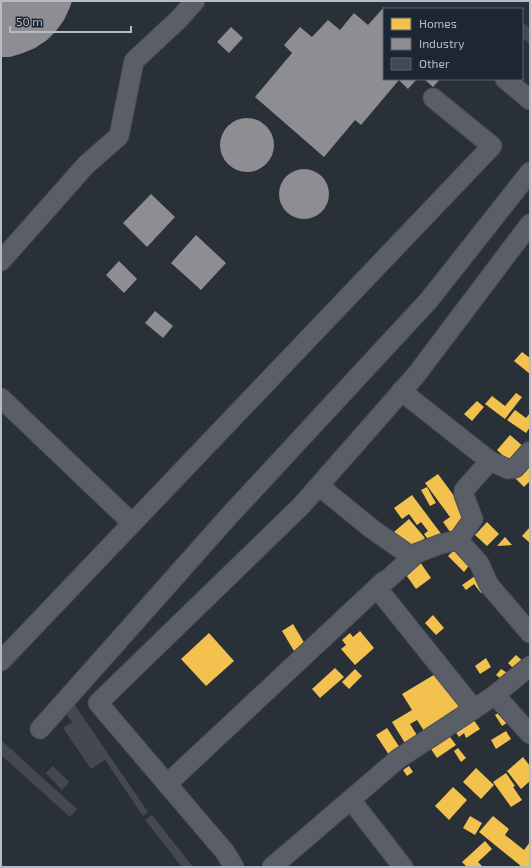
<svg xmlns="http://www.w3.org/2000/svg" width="531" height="868" viewBox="0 0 531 868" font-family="'Exo 2',sans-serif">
	<rect width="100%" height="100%" fill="#2a3038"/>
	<g fill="#f2c14e">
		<polygon points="522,352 530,358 530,374 514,361"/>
		<polygon points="516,393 522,397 505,419 485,404 492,396 505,406"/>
		<polygon points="477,401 484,407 472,421 464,414"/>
		<polygon points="515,410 526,418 530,413 530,427 526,433 507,420"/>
		<polygon points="510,435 524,447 510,462 497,450"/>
		<polygon points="530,463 530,481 524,487 515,478"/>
		<polygon points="438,474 471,519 453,536 443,522 450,517 425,483"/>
		<polygon points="427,487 436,503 430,506 421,490"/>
		<polygon points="412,495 442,535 431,543 424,534 428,531 421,522 417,525 409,514 402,519 394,508"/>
		<polygon points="409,519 425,538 410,551 394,532"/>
		<polygon points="487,522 499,534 487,546 475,535"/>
		<polygon points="530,527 530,543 522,536"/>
		<polygon points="505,537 512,545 497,546"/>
		<polygon points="456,548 471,563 464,572 448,556"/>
		<polygon points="420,562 431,578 416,589 404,572"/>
		<polygon points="475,567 489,587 481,593 474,584 466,590 462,585 475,576 471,570"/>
		<polygon points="433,615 444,628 436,635 425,623"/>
		<polygon points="293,624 305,644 294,651 282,631"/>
		<polygon points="360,631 374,648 355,665 341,649 346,645 342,640 350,633 353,637"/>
		<polygon points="209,633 234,661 206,686 181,659"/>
		<polygon points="516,655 525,663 517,672 508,663"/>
		<polygon points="486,658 491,667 480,674 475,666"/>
		<polygon points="335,668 344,677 320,698 312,689"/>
		<polygon points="355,669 362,676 349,689 342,682"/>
		<polygon points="501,669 509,674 504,681 496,675"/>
		<polygon points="437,673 462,705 457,708 462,716 428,737 417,720 410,724 420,740 408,748 392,722 412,710 402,694"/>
		<polygon points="503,710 510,721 502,726 495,715"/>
		<polygon points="471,716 480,729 466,738 464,733 459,737 453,728"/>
		<polygon points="387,728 402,751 391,758 376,735"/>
		<polygon points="506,731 511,739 496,749 491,740"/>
		<polygon points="447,733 456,745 437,758 429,746"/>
		<polygon points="458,748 466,758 461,762 454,751"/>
		<polygon points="523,757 530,766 530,781 521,789 507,771"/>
		<polygon points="409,766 413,772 407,776 403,770"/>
		<polygon points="476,768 494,785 481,799 463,782"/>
		<polygon points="506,773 515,786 513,787 522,800 511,807 493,782"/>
		<polygon points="453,787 467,800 449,820 435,806"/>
		<polygon points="470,816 482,823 475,835 463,828"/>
		<polygon points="493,816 509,829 505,835 524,850 530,842 530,867 522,867 479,832"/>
		<polygon points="485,841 492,849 478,862 483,867 467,867 462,862"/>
	</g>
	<g fill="#8d8d92">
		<polygon points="1,1 72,1 70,7 64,20 56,31 47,40 35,48 23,53 10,57 1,57"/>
		<polygon points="384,7 384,79 417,79 408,89 399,80 361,125 355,120 324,157 255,97 292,53 284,45 300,27 312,37 328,20 340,30 354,13 368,25"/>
		<polygon points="231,27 243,38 229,53 217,42"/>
		<polygon points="424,79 440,79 433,87"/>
		<circle cx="247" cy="145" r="27"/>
		<circle cx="304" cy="194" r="25"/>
		<polygon points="151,194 175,217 147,247 123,223"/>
		<polygon points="196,235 226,263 201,290 171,263"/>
		<polygon points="119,261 137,279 124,293 106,275"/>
		<polygon points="155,311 173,326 163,338 145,323"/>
	</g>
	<g fill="#444950">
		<polygon points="522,22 530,28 530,44 522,38"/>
		<polygon points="74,704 148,812 143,816 105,760 91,769 63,728 72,722 64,711"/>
		<polygon points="1,740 77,809 70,817 1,755"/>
		<polygon points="53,766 69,782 62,790 46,773"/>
		<polygon points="152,815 193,867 182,867 145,820"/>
	</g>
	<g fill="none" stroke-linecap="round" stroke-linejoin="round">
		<g stroke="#484c53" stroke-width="21">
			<g id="street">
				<polyline points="505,79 530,100"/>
				<polyline points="1,261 86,165 119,136 134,61 179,19 195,1"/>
				<polyline points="401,391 490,461"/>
				<polyline points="1,398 132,523"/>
				<polyline points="319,486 372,529 412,557"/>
				<polyline points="458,540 479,563 489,585 530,633"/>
				<polyline points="377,588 474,709"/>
				<polyline points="1,661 492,146 433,98"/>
				<polyline points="530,666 495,695 530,734"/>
				<polyline points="40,729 229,516 429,300 530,172"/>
				<polyline points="167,784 383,582 388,579 417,553 441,544 458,540 473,519 464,495 464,490 490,461 508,469 515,468 530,451"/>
				<polyline points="351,800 403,867"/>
				<polyline points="234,867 225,852 98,703 301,506 416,375 530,224"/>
				<polyline points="272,867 398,759 495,695"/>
			</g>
		</g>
		<use href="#street" stroke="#5a5e66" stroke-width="19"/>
	</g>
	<rect width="531" height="868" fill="none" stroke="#b4bcc9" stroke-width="4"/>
	<rect x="383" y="8" width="140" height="72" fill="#1d2633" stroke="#59626f"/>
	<rect x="391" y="18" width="20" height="12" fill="#f2c14e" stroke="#59626f"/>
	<text x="419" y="28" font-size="12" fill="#b4bcc9">Homes</text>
	<rect x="391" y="38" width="20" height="12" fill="#8d8d92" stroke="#59626f"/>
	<text x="419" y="48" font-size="12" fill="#b4bcc9">Industry</text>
	<rect x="391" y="58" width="20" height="12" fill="#444950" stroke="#59626f"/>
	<text x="419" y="68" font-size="12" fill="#b4bcc9">Other</text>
	<path d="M10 26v6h121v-6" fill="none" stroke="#b4bcc9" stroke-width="2"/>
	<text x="16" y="26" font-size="12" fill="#b4bcc9" stroke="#1d2633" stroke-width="3" paint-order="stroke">50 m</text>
</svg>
